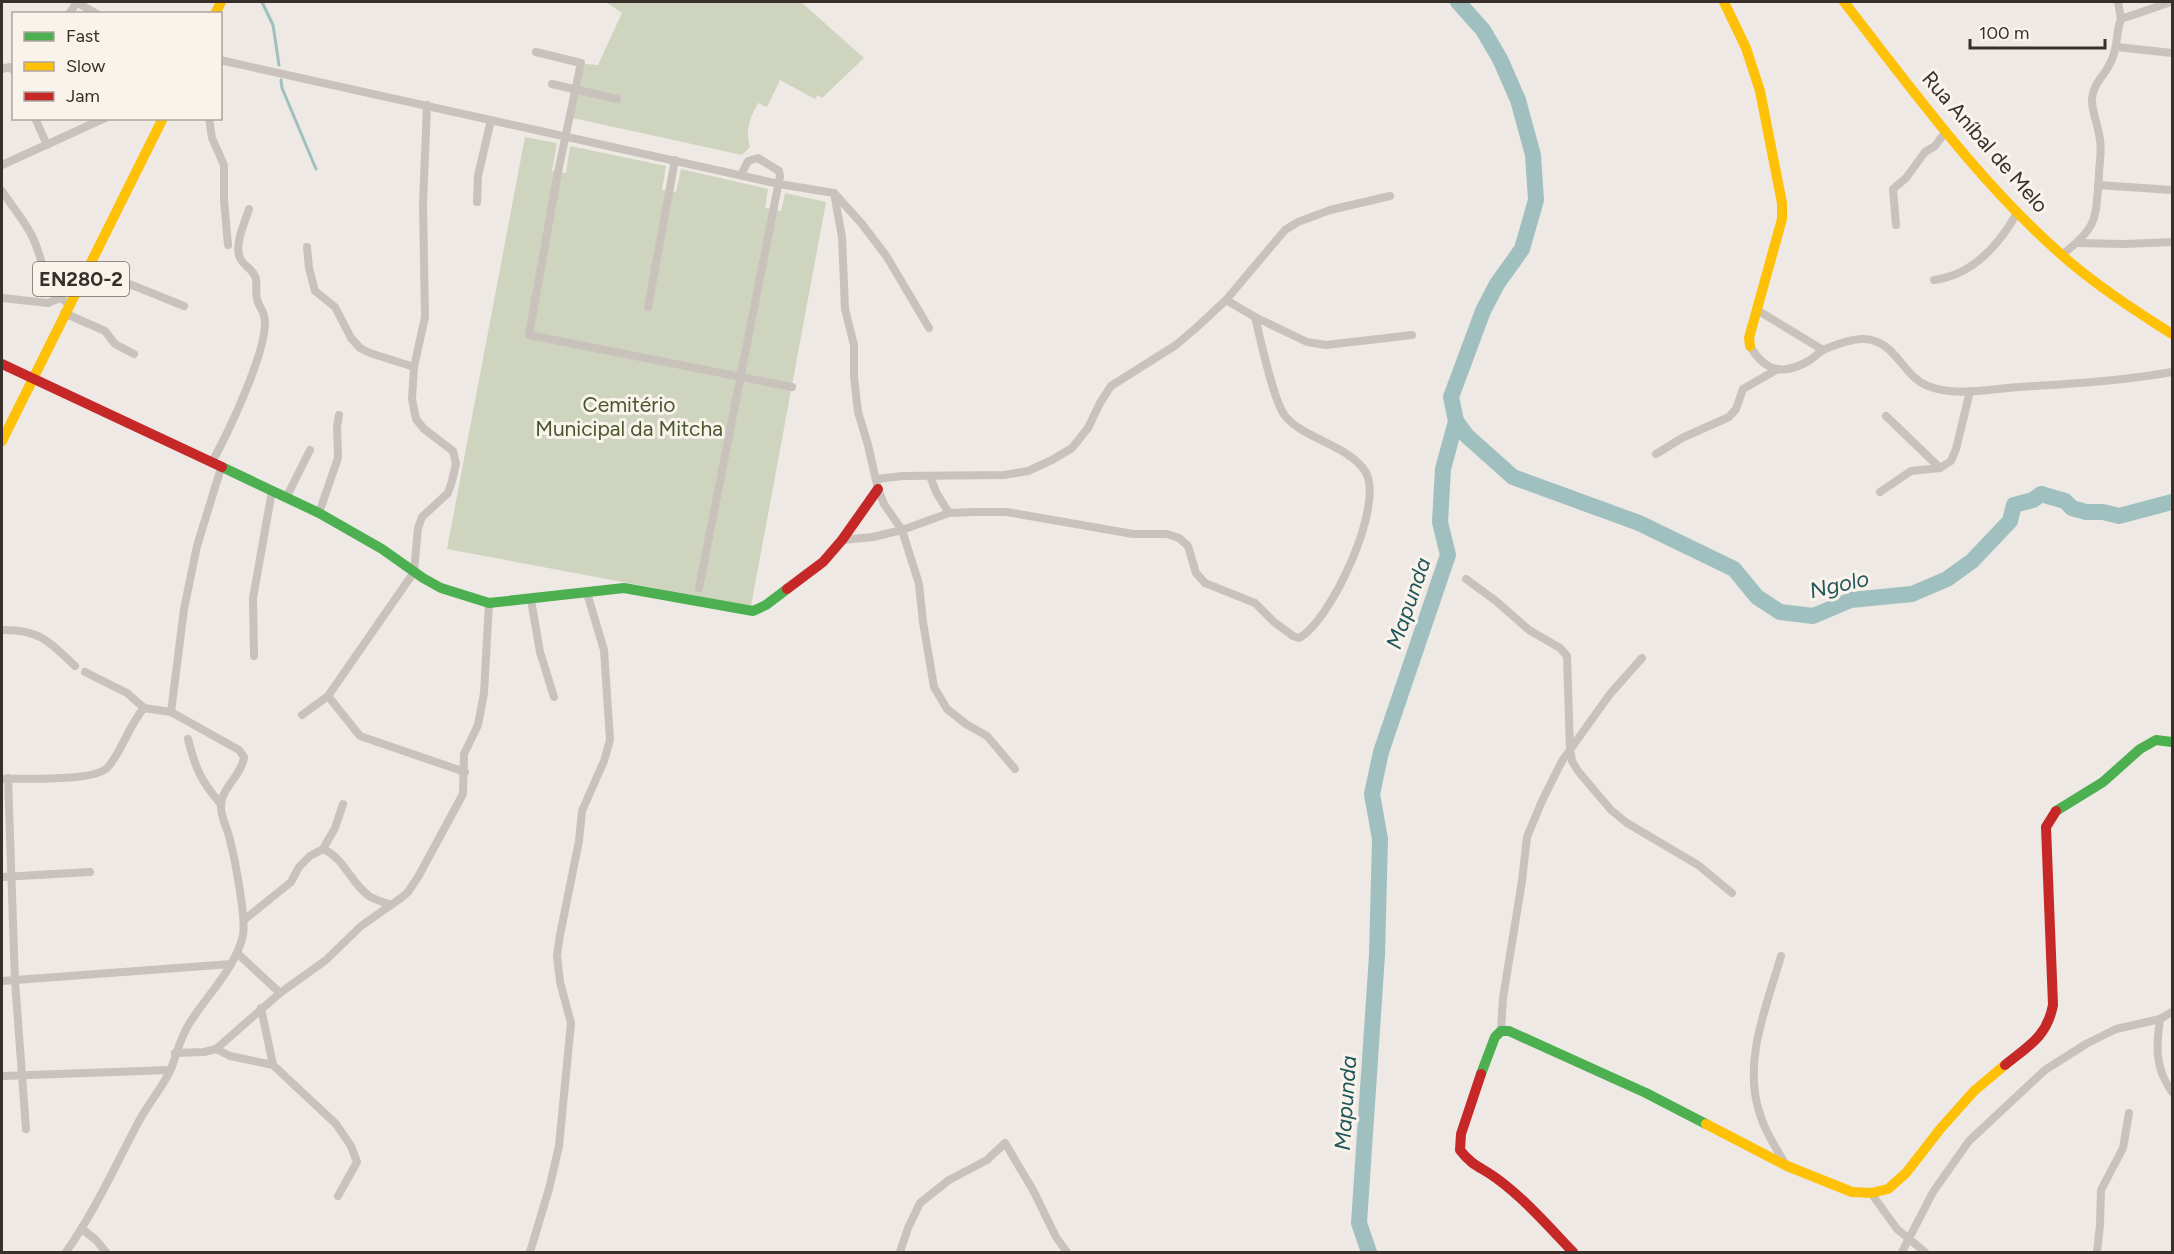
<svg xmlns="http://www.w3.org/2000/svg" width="2174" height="1254" viewBox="0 0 2174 1254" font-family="Figtree,sans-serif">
	<rect width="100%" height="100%" fill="#eee9e4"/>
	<g fill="#cfd4be">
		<path d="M606,2H801L864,58L822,98L817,95L815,99L780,80L767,107L758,103C750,118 745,129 750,147L742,155L573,118L585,64L598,65L622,13Z"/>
		<polygon points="525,137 557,143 552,171 566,173 570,146 666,166 662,190 676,192 681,169 768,189 765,208 781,211 785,193 826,202 751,606 447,549"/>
	</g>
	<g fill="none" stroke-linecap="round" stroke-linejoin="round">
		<g stroke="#a0c0bf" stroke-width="3">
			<polyline points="262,2 273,25 279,65"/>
			<polyline points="281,80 282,88 316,169"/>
		</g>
		<g stroke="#a0c0bf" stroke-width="16">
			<polyline points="1456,421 1467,436 1513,477 1639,523 1734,569 1757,597 1780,612 1813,616 1851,600 1912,594 1947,579 1972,561 2010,521 2014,505 2033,500 2041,494 2065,501 2072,508 2086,512 2103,512 2119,516 2172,502"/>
			<polyline points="1369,1252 1359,1223 1377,955 1380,839 1372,794 1381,752 1448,555 1440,522 1443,469 1456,421 1451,397 1483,311 1497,284 1522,249 1536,200 1533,155 1518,100 1500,59 1483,30 1458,2"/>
		</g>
		<g stroke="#c8c1bc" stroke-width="8">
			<polyline points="76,2 97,14"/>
			<polyline points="2118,2 2121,19"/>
			<polyline points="69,14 77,2"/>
			<polyline points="2117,47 2172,53"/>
			<polyline points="536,52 581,63 558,172 529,335 792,387"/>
			<polyline points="220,60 779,184 834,193"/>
			<polyline points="2,69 10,67 14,71"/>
			<polyline points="552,84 617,99"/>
			<polyline points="35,118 47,145"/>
			<polyline points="209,118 212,138 224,165 224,200 228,245"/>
			<polyline points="2,165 105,118"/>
			<polyline points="2098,185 2172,190"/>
			<path d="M2,191C11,205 23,219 31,234C44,258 43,289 69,304"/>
			<polyline points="834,193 842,237 845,309 854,345 854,377 858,412 868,445 878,489 884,504 902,530 919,584 923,622 934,687 947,709 966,724 987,736 1015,769"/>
			<polyline points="835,194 862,224 887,257 929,328"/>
			<polyline points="477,202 478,176 491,120"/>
			<polyline points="1896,225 1893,189 1906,178 1925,152 1935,146 1946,131"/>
			<polyline points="2077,243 2124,244 2172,242"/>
			<polyline points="307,247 309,268 315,291 335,307 351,338 360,348 370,353 414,367"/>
			<path d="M2062,255C2099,225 2095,221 2099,176C2099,165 2102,151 2100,140C2099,129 2091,108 2092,99C2093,82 2107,74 2112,59C2118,46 2116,32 2121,19L2171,2"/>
			<polyline points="87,267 184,306"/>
			<path d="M1934,280C1972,275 1999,245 2017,213"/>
			<polyline points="2,298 48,303 60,298"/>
			<polyline points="1226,300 1255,317 1307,342 1326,345 1412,335"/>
			<polyline points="648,307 675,160"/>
			<polyline points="1757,310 1823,350"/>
			<polyline points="64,313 105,331 115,344 134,354"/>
			<path d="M1750,346C1765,372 1784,376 1810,360C1815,357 1819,352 1825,349C1835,345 1853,338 1864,339C1896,340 1902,376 1928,386C1955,397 1990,389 2019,387C2070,384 2121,381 2172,372"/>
			<polyline points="1886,416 1940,468"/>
			<polyline points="1656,454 1682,438 1729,417 1736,409 1743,389 1776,370"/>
			<path d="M211,463C226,439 272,341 264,316C263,310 258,305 257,299C255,292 258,283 255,276C252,269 243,265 240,258C234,245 245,222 249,209"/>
			<polyline points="930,476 936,492 949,513"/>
			<polyline points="876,479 903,476 1004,475 1028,471 1052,460 1072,448 1088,428 1100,403 1111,386 1176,345 1197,327 1226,300 1285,230 1298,222 1330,210 1390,196"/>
			<polyline points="1880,492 1911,471 1940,468 1951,461 1956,449 1970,391"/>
			<polyline points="286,498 310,450"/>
			<polyline points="319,513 338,458 337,427 339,415"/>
			<path d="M842,540L873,537L902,530L949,513L973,512H1007L1133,534H1167L1179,538L1188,546L1196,573L1205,583L1255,603L1274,622L1293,636L1299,638C1331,621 1386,503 1365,471C1349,446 1305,439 1286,417C1274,405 1260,337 1255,317"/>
			<polyline points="1466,579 1496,601 1529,630 1560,648 1567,656 1570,749 1572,761 1578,771 1611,810 1627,823 1698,865 1732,893"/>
			<polyline points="699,588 780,176 779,171 758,158 748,161 741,175"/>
			<polyline points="531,600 540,652 554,697"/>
			<path d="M2,630C39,629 50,642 75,666"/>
			<polyline points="254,656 253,598 272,491"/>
			<polyline points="85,672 127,693 144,708"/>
			<polyline points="328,696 360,736 465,772"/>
			<polyline points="171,712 184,609 197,546 221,468"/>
			<polyline points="302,715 328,696 414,572 418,528 422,517 448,493 452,481 456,464 453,451 424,429 416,419 412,399 414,367 425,317 423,204 427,105"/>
			<path d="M188,739C195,767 201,782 221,804"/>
			<polyline points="8,778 15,981 26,1129"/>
			<path d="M2,779C23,778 93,782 107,768C121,754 128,726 144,708L171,712L239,750L244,757C242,775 222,787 221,805C220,817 228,829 230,840C235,860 246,916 243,935C236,968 206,996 189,1024C179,1040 177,1055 170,1071C162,1088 148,1104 139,1121C115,1166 95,1211 66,1252"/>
			<polyline points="323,849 335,828 343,804"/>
			<polyline points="2,877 90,872"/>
			<path d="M244,920L291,882L299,867L310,856L323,849C343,857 351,883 369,896C375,900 384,902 391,905"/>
			<polyline points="237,953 280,993"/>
			<path d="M1781,956C1767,1005 1743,1060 1759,1111C1764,1130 1776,1148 1786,1165"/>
			<polyline points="2,981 231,964"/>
			<polyline points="261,1008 273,1065"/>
			<path d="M2160,1019C2156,1048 2155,1068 2172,1092"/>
			<polyline points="1501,1031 1503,998 1522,881 1527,837 1542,801 1562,761 1610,694 1642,658"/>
			<polyline points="216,1049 230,1056 273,1065 336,1124 351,1146 357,1162 338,1196"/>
			<polyline points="175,1053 204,1052 216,1049 280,993 326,960 361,926 401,898 408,892 418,877 463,794 464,754 478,725 484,693 489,603"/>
			<polyline points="2,1076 170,1070"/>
			<polyline points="1871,1193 1897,1229 1925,1252"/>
			<polyline points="82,1229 96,1240 106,1252"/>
			<polyline points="530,1252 549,1189 559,1146 571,1023 560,982 557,956 560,935 579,841 582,811 604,761 610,740 604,650 587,593"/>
			<polyline points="900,1252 908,1228 920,1203 949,1180 987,1160 1005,1143 1033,1190 1056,1237 1067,1252"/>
			<polyline points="1902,1252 1933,1192 1969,1141 2045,1070 2086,1044 2116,1029 2160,1019 2172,1012"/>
			<polyline points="2097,1252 2100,1225 2101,1190 2123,1148 2129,1113"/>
		</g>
		<g stroke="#4caf50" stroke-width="10">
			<polyline points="222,467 319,513 382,549 423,578 441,588 489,603 624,588 753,611 766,605 787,589"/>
			<polyline points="2056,811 2103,782 2140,749 2156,740 2172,742"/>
			<polyline points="1481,1074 1495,1037 1501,1031 1509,1031 1646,1093 1706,1124"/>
		</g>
		<g stroke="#ffc107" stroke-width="10">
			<polyline points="1724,2 1746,48 1760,91 1782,203 1782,219 1749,338 1750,346"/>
			<path d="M1844,2C1915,93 1983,188 2071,263C2103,290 2137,312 2172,334"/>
			<polyline points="215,14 221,2"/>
			<polyline points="2,441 163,118"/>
			<polyline points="1706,1124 1787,1166 1852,1192 1871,1193 1888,1189 1906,1173 1941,1128 1974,1091 2005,1065"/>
		</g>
		<g stroke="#c62828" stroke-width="10">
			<polyline points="2,364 222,467"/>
			<polyline points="787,589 823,562 842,540 878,489"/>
			<path d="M2005,1065C2028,1046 2047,1037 2053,1005L2046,827L2056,811"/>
			<path d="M1481,1074L1461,1134L1460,1150C1472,1166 1481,1167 1496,1178C1525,1199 1549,1227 1573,1252"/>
		</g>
	</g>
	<g text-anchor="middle" stroke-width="6" stroke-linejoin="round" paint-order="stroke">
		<rect fill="#faf3ec" stroke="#736a64" stroke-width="1.5" x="33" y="262" width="96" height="34" rx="4.5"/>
		<g font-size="20" font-weight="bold" fill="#392f2a">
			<text x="81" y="286">EN280-2</text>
		</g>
		<g font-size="21" fill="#392f2a" stroke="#faf3ec">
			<text transform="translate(1985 142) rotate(49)" y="7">Rua Aníbal de Melo</text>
		</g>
		<g font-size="21" fill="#48572e" stroke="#faf3ec">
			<text x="629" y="412">Cemitério<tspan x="629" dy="24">Municipal da Mitcha</tspan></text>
		</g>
		<g font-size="22" font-style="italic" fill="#20575a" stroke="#faf3ec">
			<text transform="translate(1839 584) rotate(-13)" y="8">Ngolo</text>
			<text transform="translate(1408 603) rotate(-71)" y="8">Mapunda</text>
			<text transform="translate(1345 1103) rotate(-86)" y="8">Mapunda</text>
		</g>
	</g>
	<rect width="2174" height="1254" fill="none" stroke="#392f2a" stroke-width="6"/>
	<rect x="12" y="12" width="210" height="108" fill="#faf3ec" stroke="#ada59e" stroke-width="1.5"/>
	<rect x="24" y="32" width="30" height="9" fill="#4caf50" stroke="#ada59e" stroke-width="1.5"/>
	<text x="66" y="42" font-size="18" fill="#392f2a">Fast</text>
	<rect x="24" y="62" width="30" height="9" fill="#ffc107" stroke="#ada59e" stroke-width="1.5"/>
	<text x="66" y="72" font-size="18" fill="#392f2a">Slow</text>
	<rect x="24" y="92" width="30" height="9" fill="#c62828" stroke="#ada59e" stroke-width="1.5"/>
	<text x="66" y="102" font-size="18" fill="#392f2a">Jam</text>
	<path d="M1970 39v9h135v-9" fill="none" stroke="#392f2a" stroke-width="3"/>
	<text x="1979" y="39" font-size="18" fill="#392f2a" stroke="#faf3ec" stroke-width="4.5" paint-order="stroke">100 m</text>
</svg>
